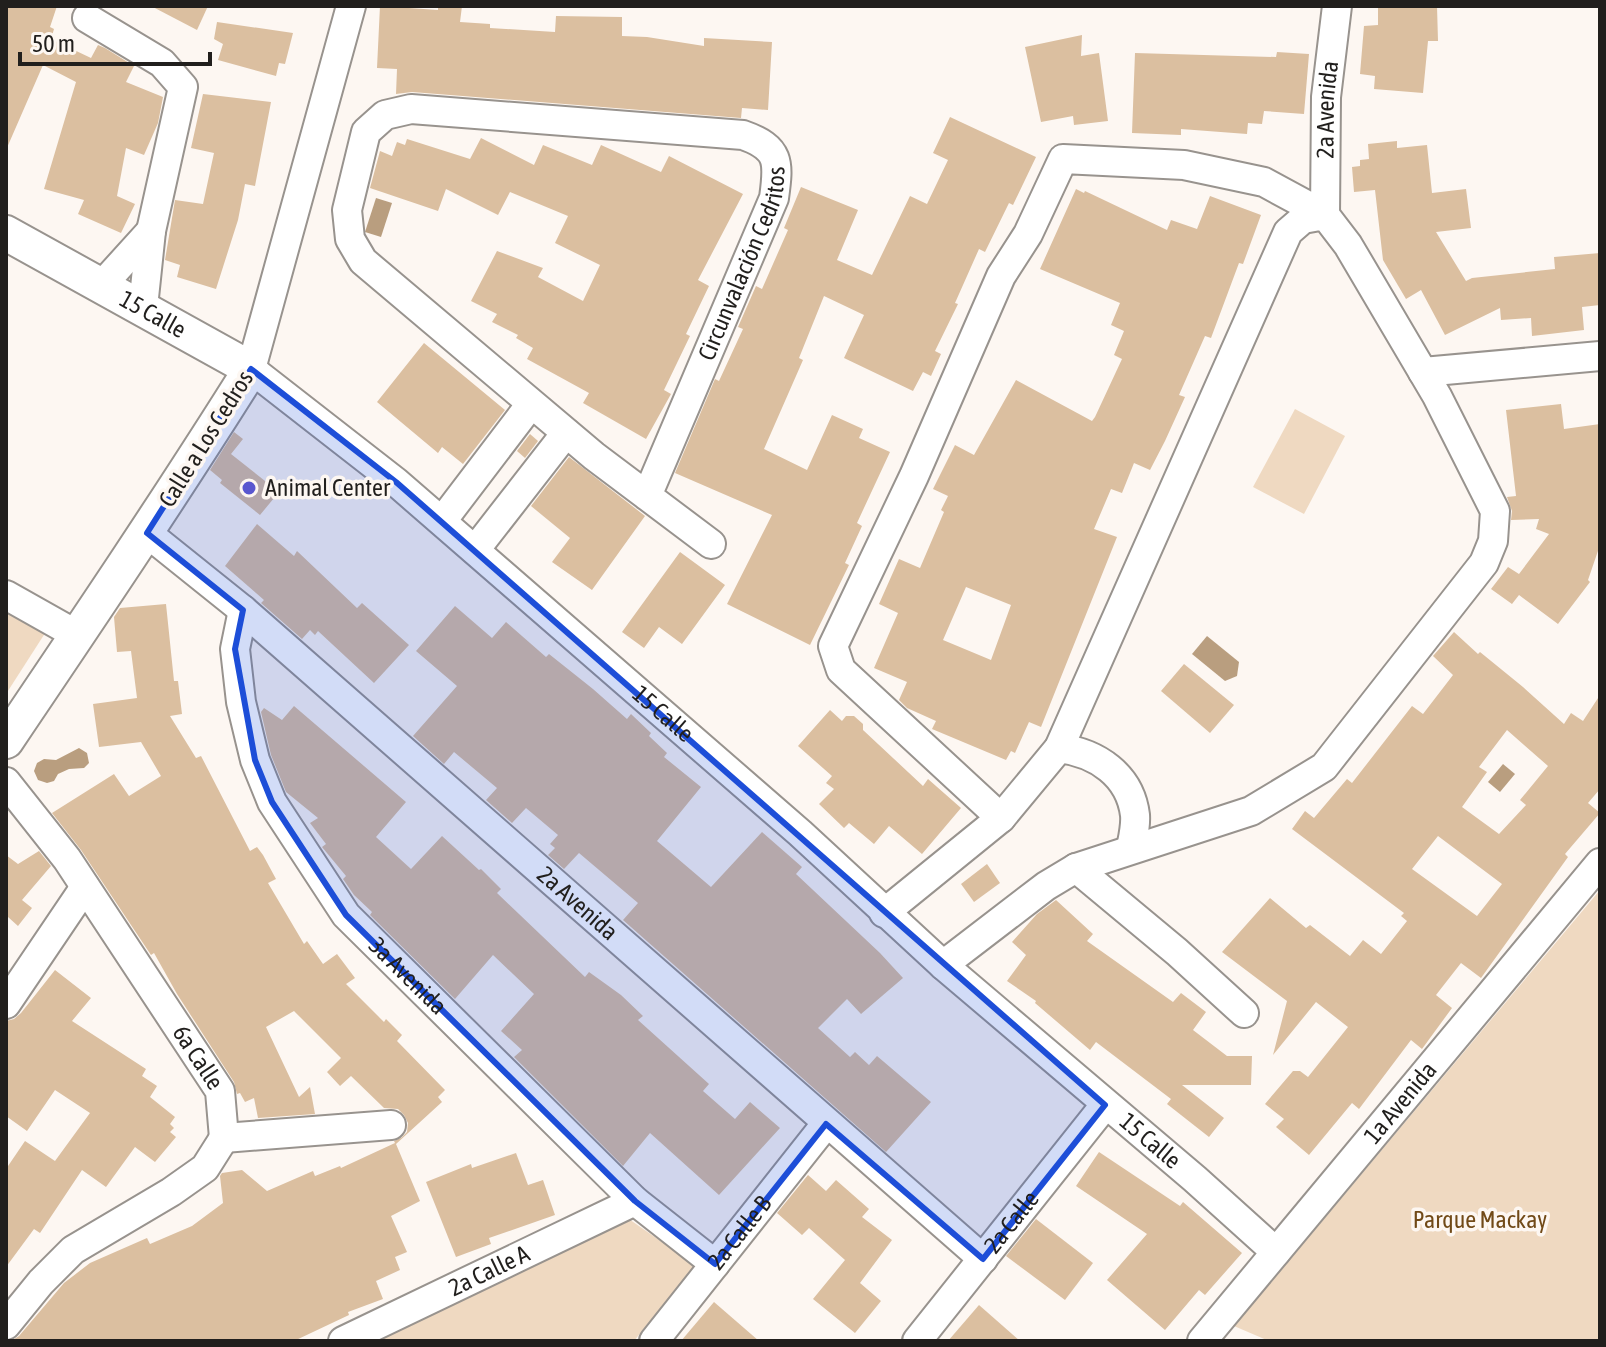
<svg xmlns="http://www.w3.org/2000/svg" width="1606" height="1347" viewBox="0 0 1606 1347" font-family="'Asap Condensed',sans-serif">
	<rect width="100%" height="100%" fill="#fdf7f2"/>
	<g fill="#efd9c1">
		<polygon points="1295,409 1345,436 1304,514 1253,487"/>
		<polygon points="6,599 49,627 6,694"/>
		<polygon points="1600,890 1600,1341 1269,1341 1234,1326"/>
		<polygon points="626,1217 695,1265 634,1341 378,1341"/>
	</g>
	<g fill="#b99e7f">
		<polygon points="376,198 392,203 381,237 365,232"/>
		<polygon points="1207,636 1239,662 1237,676 1225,681 1192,654"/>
		<polygon points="79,748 87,753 89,763 84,768 69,769 58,774 54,781 47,783 38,780 34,771 37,763 44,759 56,760"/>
		<polygon points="1503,764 1515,774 1500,792 1488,782"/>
	</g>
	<g fill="#dbbfa0" fill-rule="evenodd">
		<polygon points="6,6 57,6 50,27 54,29 51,39 91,58 98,45 105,48 134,66 126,82 163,97 158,123 144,155 126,148 117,196 135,204 121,233 78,214 84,200 44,189 76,82 43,65 6,150"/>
		<polygon points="151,6 208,6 197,30"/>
		<polygon points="380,6 438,10 438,6 462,6 460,22 490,24 490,28 555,32 556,16 622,17 622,36 647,37 704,46 704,38 772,42 768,110 742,108 741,118 412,92 396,94 397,69 377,68"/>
		<polygon points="1437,6 1438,41 1428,41 1423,93 1374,89 1375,76 1360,74 1364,26 1378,25 1378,7"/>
		<polygon points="217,22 293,33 285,64 279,63 276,76 218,60 223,44 214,39"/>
		<polygon points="1082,35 1081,56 1099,53 1108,121 1074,125 1073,116 1041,122 1025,47"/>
		<polygon points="1277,52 1309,54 1304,114 1264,111 1262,124 1248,123 1247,134 1181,129 1181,135 1132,133 1135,53 1276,57"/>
		<polygon points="203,94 271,102 255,186 245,184 238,220 216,289 177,277 180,265 165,260 175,200 203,204 214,153 191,148"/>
		<polygon points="950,117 1036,157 1013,205 1009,203 985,252 979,249 955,303 958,304 935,351 941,354 931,376 923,372 913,391 844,358 864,315 824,296 799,358 803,360 764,449 807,470 832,415 863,429 859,438 890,452 857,523 862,526 845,563 849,565 810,645 727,604 772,515 675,473 715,379 719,381 743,329 738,327 756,286 762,289 788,230 784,228 801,187 858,210 837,260 872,275 910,196 927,204 948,160 933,153"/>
		<polygon points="481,138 534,165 543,145 592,165 601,145 661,172 669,156 743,194 698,280 709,286 686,334 690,336 664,390 671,394 646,439 583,403 589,393 527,359 533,348 516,338 518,335 492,322 497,314 471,301 497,251 543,268 538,277 583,301 600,265 555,243 568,216 510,192 498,215 446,189 438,211 370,188 380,151 392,156 397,142 405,145 407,139 470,159"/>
		<polygon points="1397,141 1397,148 1427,145 1432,193 1466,189 1471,228 1436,232 1466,281 1472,278 1555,269 1554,257 1600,253 1600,305 1582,307 1584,330 1532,336 1531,318 1501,320 1500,308 1445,335 1421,290 1406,299 1383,260 1375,190 1354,192 1352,167 1360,166 1360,160 1369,159 1368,144"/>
		<path d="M1076,189L1084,193L1085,191L1167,230L1171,220L1197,229L1210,196L1261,215L1243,264L1239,263L1211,338L1205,336L1179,395L1185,397L1165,441L1150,470L1134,463L1122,493L1111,489L1094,529L1117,537L1041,727L1029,722L1015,753L1011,751L1006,760L932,729L936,721L907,708L899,700L907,682L874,668L898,613L879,604L899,559L920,568L944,512L941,510L948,496L933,489L955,445L974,455L1016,380L1092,421L1095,417L1122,359L1114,355L1124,331L1111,325L1120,303L1040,269ZM966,587L1011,605L991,660L943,640Z"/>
		<polygon points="424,343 505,410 463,464 442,447 438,453 377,402"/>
		<polygon points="1561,404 1564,429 1600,424 1600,545 1588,580 1590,582 1558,624 1519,595 1512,604 1491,589 1508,567 1519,574 1549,534 1536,529 1539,519 1511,520 1512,511 1507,497 1516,496 1506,410"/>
		<polygon points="234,432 243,439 231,454 279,492 260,515 220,483 222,480 210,470"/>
		<polygon points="530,434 538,441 525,458 517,451"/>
		<polygon points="569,457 645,516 592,590 552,562 570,538 531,506"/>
		<polygon points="257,524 294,556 297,551 357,608 362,603 409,645 374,683 318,631 315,635 310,630 302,639 261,603 264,600 225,566"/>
		<polygon points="680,552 725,585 682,644 659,627 644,648 622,632"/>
		<polygon points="166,604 174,681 178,681 182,714 170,716 196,758 201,756 250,851 257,847 263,855 276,879 268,883 304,944 307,941 323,964 337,954 355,978 346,984 384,1022 386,1019 402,1035 397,1041 445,1090 438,1097 442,1102 396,1144 420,1201 391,1216 407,1252 395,1257 400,1270 376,1281 383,1299 348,1312 349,1315 294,1341 11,1341 19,1336 64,1283 90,1263 147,1238 150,1244 192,1226 223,1203 220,1176 222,1173 242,1170 267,1191 313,1171 315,1176 340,1166 341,1168 395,1143 394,1141 401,1138 407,1132 408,1123 404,1115 398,1109 384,1108 351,1076 340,1086 327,1072 341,1058 294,1011 266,1027 299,1097 310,1087 315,1114 258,1118 254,1098 245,1102 240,1093 237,1094 234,1082 177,994 154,953 151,955 81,850 52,813 114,774 129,796 161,776 141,742 99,747 93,704 137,698 131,651 117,652 114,617 120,608"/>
		<polygon points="455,606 492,638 506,622 546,657 549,654 593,689 627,719 631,714 651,733 649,736 667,753 664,757 701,787 657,841 711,887 762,832 802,867 796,874 880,953 903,978 861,1014 847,999 818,1028 850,1057 855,1052 869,1065 877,1056 931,1102 886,1152 623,920 638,903 579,853 564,869 548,855 555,848 550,844 558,835 526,808 512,823 486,800 497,788 454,752 444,764 413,736 457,686 416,651"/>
		<path d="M1454,632L1478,654L1480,652L1523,687L1564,724L1571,713L1583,721L1600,695V789L1588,803L1600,813L1565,854L1568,857L1481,978L1461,963L1436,995L1452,1008L1422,1049L1411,1040L1359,1109L1352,1103L1309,1155L1276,1127L1284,1119L1265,1104L1293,1071H1300L1308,1077L1348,1027L1316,1002L1273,1055L1287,1001L1222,952L1270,898L1306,928L1310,925L1350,956L1363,940L1381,954L1407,921L1401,916L1404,913L1292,829L1305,811L1314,818L1347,779L1352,783L1412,706L1423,714L1453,675L1433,656ZM1507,730L1548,766L1520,800L1526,805L1499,834L1462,807L1487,772L1479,767ZM1438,836L1502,884L1477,916L1412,869Z"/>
		<polygon points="1184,664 1234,705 1210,733 1161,691"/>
		<polygon points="294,706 406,802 376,837 411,869 442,836 479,870 481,869 501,889 497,893 585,977 589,972 621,995 643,1016 638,1020 709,1084 703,1091 735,1119 750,1102 780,1128 719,1195 650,1133 623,1166 514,1057 522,1050 501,1031 534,994 493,955 455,999 370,915 372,912 354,895 343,879 346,876 322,847 326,844 310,823 318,818 286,792 271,755 261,712 264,708 282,720"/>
		<polygon points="830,710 842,721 846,716 854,716 863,724 863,730 923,786 928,779 961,808 922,854 889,826 874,844 849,823 844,828 819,804 834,789 826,783 832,776 798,746"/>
		<polygon points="39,851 51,866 22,900 32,908 18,926 8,917 6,919 6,855 18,864"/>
		<polygon points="987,864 1000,883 974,902 961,884"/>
		<polygon points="1056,900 1093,934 1087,941 1173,1002 1181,993 1206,1012 1193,1030 1227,1056 1252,1056 1251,1085 1182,1085 1224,1118 1209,1137 1167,1104 1171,1099 1096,1042 1090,1050 1035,1003 1036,1001 1007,981 1026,955 1012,942 1037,914"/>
		<polygon points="55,970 91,998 72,1021 146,1069 142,1076 157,1086 150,1097 175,1117 170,1124 174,1128 170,1132 176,1137 155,1162 135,1147 106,1187 82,1170 40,1233 34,1229 6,1267 6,1169 25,1141 55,1161 90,1113 55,1090 27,1131 6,1116 6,1021 14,1019 21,1013"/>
		<polygon points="1099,1152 1180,1206 1183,1202 1242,1253 1205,1295 1199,1290 1165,1330 1107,1280 1147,1234 1076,1186"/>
		<polygon points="516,1153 528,1185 543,1180 555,1215 489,1238 491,1244 456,1257 426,1182 471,1164 472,1168"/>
		<polygon points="808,1175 826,1191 836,1180 869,1209 862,1217 892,1240 860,1283 881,1301 855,1333 813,1299 845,1260 809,1228 802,1235 777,1213"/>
		<polygon points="1036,1219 1093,1263 1065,1300 1006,1256"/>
		<polygon points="714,1302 759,1341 681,1341"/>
		<polygon points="979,1305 1020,1341 948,1341"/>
	</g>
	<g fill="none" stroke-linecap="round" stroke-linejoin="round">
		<g stroke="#98938e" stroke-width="32">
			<g id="minor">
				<path id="s1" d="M351,6L251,369L396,482L800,833L943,965L1195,1179L1276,1252"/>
				<polyline points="87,18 162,63 183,87 151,231 143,307"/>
				<polyline points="102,285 151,231"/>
				<polyline points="1423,372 1600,356"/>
				<path id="s2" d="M647,496L774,198C779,162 780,148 743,135L411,109L385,115L366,132L347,210L350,239L363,261L594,456L711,544"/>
				<polyline points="442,521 531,404"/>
				<path id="s3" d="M147,533L243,610L983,1259"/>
				<polyline points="475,550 566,433"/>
				<polyline points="6,595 77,635"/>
				<path id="s4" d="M243,610L235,649L241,702L255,760L272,802L346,915L635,1201L715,1264"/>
				<path d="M1059,748C1097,753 1130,775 1135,815C1136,826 1133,838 1131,848"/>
				<path id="s5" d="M6,782L67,859L220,1091L224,1138"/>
				<path id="s6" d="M1001,818L841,670L833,646L914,476L1001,276L1028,234L1063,159L1184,165L1264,182L1325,215L1326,97L1337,6"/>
				<polyline points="1076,868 1177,952 1244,1013"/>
				<polyline points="884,913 1001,818 1059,748 1288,232 1303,219 1325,215 1348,245 1437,396 1495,511 1493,541 1484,563 1324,767 1251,811 1076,868 1046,886 943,965"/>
				<polyline points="6,1004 85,887"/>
				<polyline points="224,1138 391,1125"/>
				<polyline points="6,1325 41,1282 73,1250 171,1192 205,1168 224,1138"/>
				<path id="s7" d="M343,1341L635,1201"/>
				<path id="s8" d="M654,1341L826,1124"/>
				<path id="s9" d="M917,1341L1105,1105"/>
				<path id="s10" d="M1202,1341L1600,863"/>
			</g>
		</g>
		<g stroke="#98938e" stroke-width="38">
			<g id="tertiary">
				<path id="s11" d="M6,233L251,369C172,495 89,618 6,741"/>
			</g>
		</g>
		<use href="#minor" stroke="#fff" stroke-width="28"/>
		<use href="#tertiary" stroke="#fff" stroke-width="34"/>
	</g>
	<path fill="#1d4ed8" fill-opacity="0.2" stroke="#1d4ed8" stroke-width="6" stroke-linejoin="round" d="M251,369L396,482L1105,1105L983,1259L826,1124L715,1264L635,1201L346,915L272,802L255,760L235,649L243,610L147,533Z"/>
	<circle fill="#5957cf" stroke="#fdf7f2" stroke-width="3" cx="249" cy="488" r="8"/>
	<g text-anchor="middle" stroke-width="7" stroke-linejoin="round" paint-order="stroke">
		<g font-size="24" fill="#211f1d" stroke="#fdf7f2">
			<text dy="8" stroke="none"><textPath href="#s6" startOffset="1160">2a Avenida</textPath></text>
			<text dy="8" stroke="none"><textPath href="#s2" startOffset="252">Circunvalación Cedritos</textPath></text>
			<text dy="8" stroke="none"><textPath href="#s11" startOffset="168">15 Calle</textPath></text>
			<text transform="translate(206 439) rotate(-58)" y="8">Calle a Los Cedros</text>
			<text dy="8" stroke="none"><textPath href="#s1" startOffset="914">15 Calle</textPath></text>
			<text dy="8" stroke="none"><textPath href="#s3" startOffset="568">2a Avenida</textPath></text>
			<text dy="8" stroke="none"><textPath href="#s4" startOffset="420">3a Avenida</textPath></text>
			<text dy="8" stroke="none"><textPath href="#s5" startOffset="336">6a Calle</textPath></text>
			<text dy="8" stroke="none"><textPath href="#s10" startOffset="310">1a Avenida</textPath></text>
			<text dy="8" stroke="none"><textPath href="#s1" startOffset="1562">15 Calle</textPath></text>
			<text dy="8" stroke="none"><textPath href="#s9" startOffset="152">2a Calle</textPath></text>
			<text dy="8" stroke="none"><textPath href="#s8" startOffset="138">2a Calle B</textPath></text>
			<text dy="8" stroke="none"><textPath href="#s7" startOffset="162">2a Calle A</textPath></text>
		</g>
		<g font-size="24" fill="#211f1d" stroke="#fdf7f2" text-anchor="start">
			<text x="265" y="496">Animal Center</text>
		</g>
		<g font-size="24" fill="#714a18" stroke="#fdf7f2">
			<text x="1480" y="1228">Parque Mackay</text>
		</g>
	</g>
	<rect width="1606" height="1347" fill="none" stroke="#211f1d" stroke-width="16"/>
	<path d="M20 52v12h190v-12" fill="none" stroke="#211f1d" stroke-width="4"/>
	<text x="32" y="52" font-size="24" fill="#211f1d" stroke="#fdf7f2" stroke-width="6" paint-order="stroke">50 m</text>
</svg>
